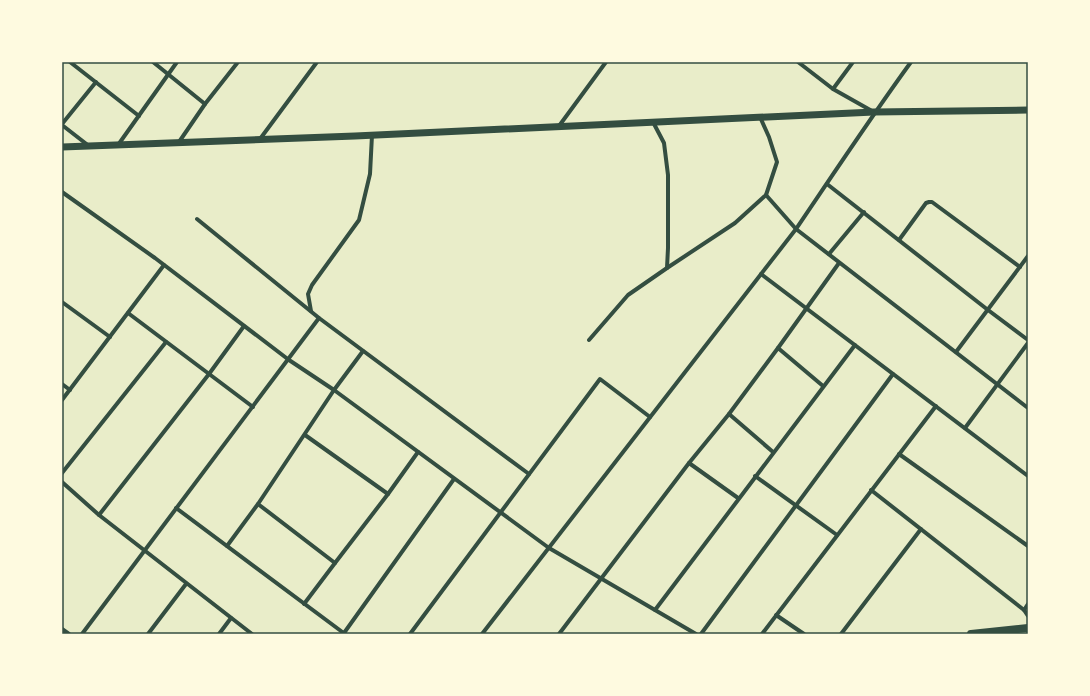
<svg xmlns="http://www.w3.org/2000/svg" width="1090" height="696" viewBox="0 0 1090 696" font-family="'DejaVu Sans',sans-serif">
	<rect width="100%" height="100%" fill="#e9edc9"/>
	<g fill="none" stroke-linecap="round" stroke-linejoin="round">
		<g stroke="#344e41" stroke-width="4">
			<polyline points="70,62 139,116"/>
			<polyline points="153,62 205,104"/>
			<polyline points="798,62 833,89 872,111"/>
			<polyline points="833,89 853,62"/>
			<polyline points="62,124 96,82"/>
			<polyline points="62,125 89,146"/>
			<polyline points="559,126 606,62"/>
			<polyline points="260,139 317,62"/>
			<polyline points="179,142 205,104 238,62"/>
			<polyline points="118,145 177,62"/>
			<polyline points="827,184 988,310 1028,340"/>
			<polyline points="62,192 155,258 289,360 334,390 549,548 696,634"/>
			<polyline points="766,195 796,229 1028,408"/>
			<polyline points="197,219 319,318 529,474"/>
			<polyline points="899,240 926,203 929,202 932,202 1020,267"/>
			<polyline points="829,254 864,212"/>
			<polyline points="667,268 735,223 766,195 777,162 769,137 760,117"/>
			<polyline points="761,274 1028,476"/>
			<polyline points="62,302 110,337"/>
			<polyline points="311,311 308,294 312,285 359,220 370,174 372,135"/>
			<polyline points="128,313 253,407"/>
			<polyline points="589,340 628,295 667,268 668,248 668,175 664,143 653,122"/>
			<polyline points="778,348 839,263"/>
			<polyline points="956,352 1028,256"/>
			<polyline points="62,384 70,390"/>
			<polyline points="62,400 164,265"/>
			<polyline points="965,428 1028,343"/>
			<polyline points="305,435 388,494 335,563 258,504 334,390 363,351"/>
			<polyline points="773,452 729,414 778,348 823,386"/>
			<polyline points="899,454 1028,546"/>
			<polyline points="689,463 738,498"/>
			<polyline points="62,473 166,342"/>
			<polyline points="755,476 837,535"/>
			<polyline points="62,482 99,515 252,634"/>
			<polyline points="871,490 1024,610 1028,616"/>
			<polyline points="388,494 418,452"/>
			<polyline points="176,508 345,634"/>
			<polyline points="99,515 209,374 244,326"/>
			<polyline points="227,546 258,504"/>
			<polyline points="304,604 335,563"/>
			<polyline points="655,610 855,345"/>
			<polyline points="1024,610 1028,604"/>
			<polyline points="776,615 804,634"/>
			<polyline points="62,629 69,634"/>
			<polyline points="344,633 454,479"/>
			<polyline points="82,634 319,318"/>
			<polyline points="148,634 186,584"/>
			<polyline points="219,634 231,618"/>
			<polyline points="410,634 600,379 650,417"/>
			<path d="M482,634L796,229C834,173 871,117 911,62"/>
			<polyline points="559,634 689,463 729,414"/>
			<polyline points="701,634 893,374"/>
			<polyline points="762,634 936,406"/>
			<polyline points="841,634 921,529"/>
		</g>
		<polyline stroke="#344e41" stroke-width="7" points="62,147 355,136 874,112 1028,110"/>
		<polyline stroke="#344e41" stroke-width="8" points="971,634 1028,628"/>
	</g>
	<rect width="1090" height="696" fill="none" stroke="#fefae0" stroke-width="126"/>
	<rect x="63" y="63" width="964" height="570" fill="none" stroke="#344e41" stroke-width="1.5"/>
</svg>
